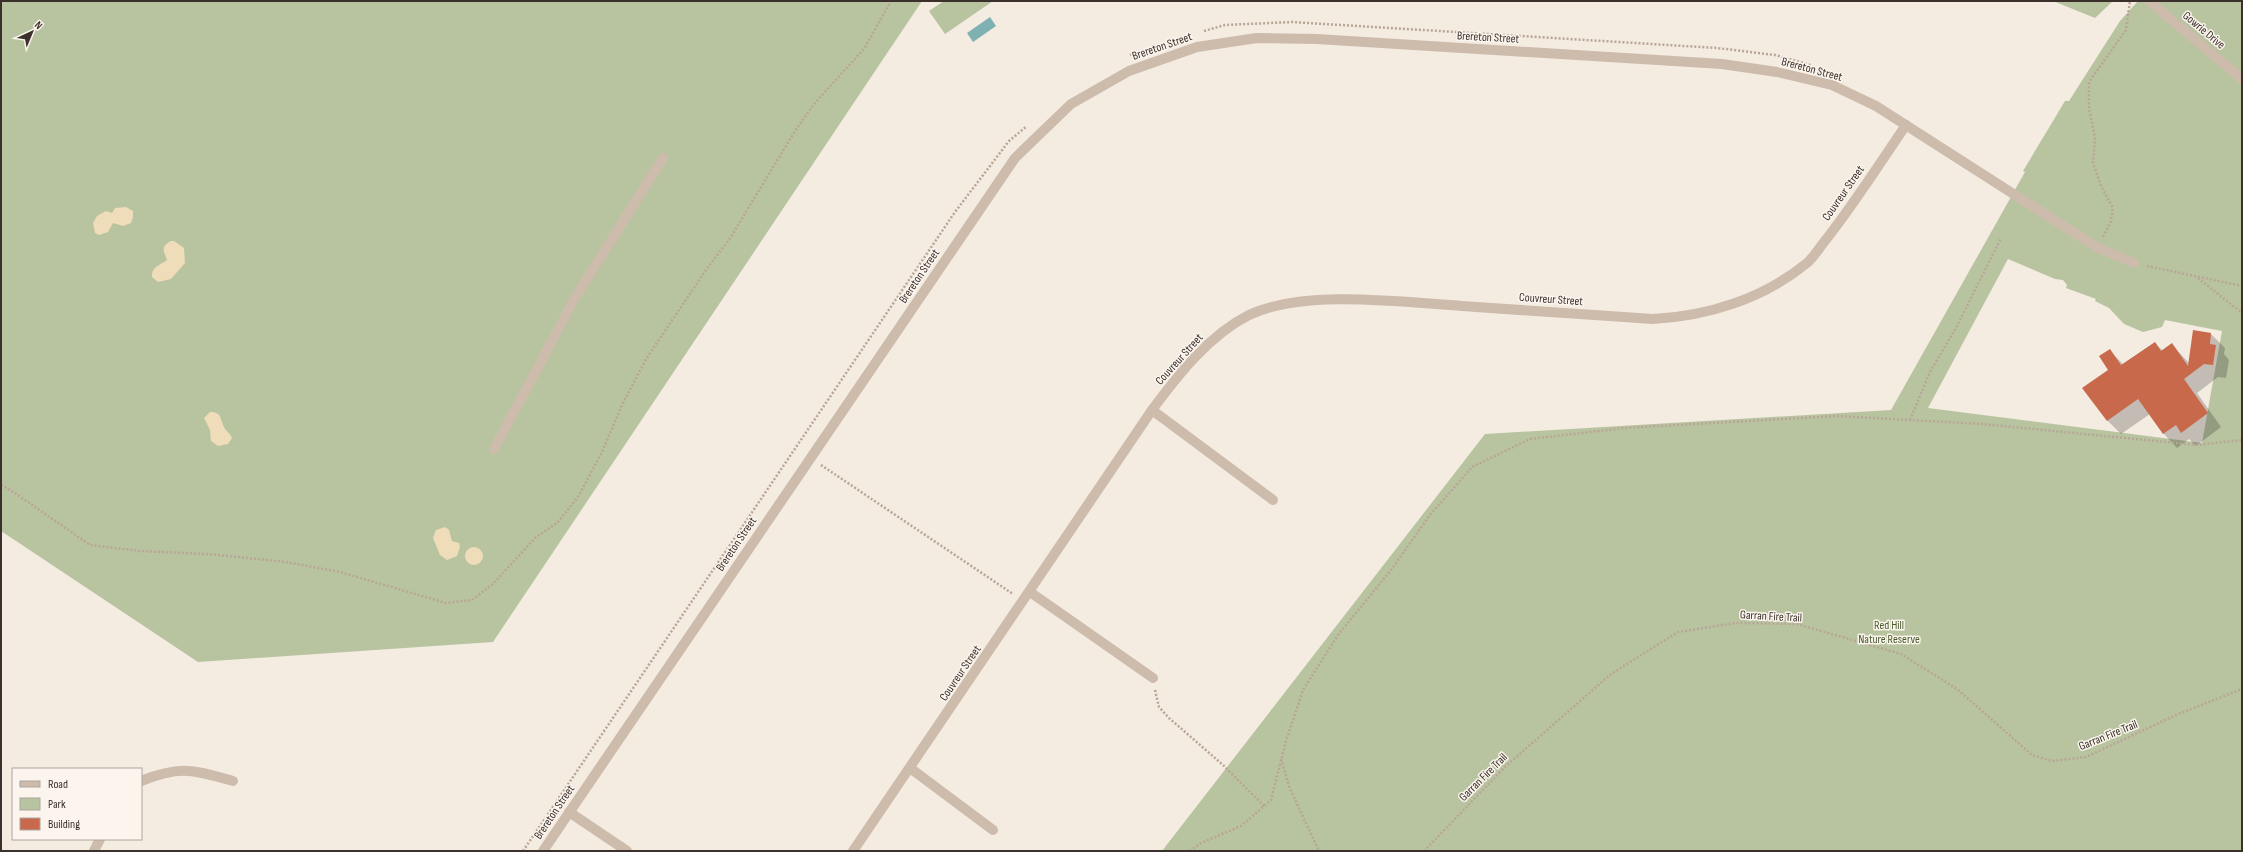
<svg xmlns="http://www.w3.org/2000/svg" width="2243" height="852" viewBox="0 0 2243 852" font-family="'Sofia Sans Condensed',sans-serif">
	<rect width="100%" height="100%" fill="#f4ebe1"/>
	<g fill="#b8c4a0" fill-rule="evenodd">
		<polygon points="1,1 922,1 493,642 198,662 1,531"/>
		<polygon points="944,1 993,1 945,34 929,11"/>
		<polygon points="2053,1 2113,1 2095,18"/>
		<path d="M2138,1H2242V851H1162L1485,434L1891,410L2025,172L2023,171L2065,101H2069L2120,21ZM2008,259L2055,279L2063,280L2067,285L2066,288L2096,299L2095,301L2109,308L2124,324L2143,332L2162,327L2165,320L2222,331L2202,443L1928,408Z"/>
	</g>
	<g fill="#efdcb8">
		<polygon points="126,207 133,211 133,217 131,223 123,226 113,223 108,232 99,235 95,233 93,223 97,216 106,211 112,213 115,208"/>
		<path d="M171,241H174L184,248L185,263L171,279L158,282L152,277C151,267 160,265 167,260C164,252 160,246 171,241Z"/>
		<path d="M210,412C222,412 220,419 224,427C226,431 230,433 232,438L228,444L218,446L211,441L210,430L204,418Z"/>
		<polygon points="445,527 449,530 452,541 459,543 460,547 457,556 447,560 440,555 433,538 436,530"/>
		<circle cx="474" cy="556" r="9"/>
	</g>
	<polygon fill="#7fb0b2" points="990,17 996,26 973,42 967,33"/>
	<polygon fill="#0003" points="2211,334 2225,348 2224,354 2229,360 2226,378 2218,377 2197,393 2221,427 2196,446 2189,439 2177,448 2164,434 2150,414 2121,434 2107,420 2109,350 2124,365 2155,343 2163,351 2172,345 2190,364"/>
	<polygon fill="#c8694b" points="2193,330 2211,333 2210,344 2216,345 2213,365 2204,364 2184,379 2208,413 2181,433 2176,425 2163,434 2138,399 2107,421 2082,388 2108,370 2099,356 2110,349 2121,365 2155,342 2161,351 2172,343 2188,366"/>
	<g fill="none" stroke-linecap="round" stroke-linejoin="round">
		<g stroke="#b9a596" stroke-width="2.5" stroke-dasharray="2 2" stroke-linecap="butt">
			<polyline points="1204,31 1225,25 1292,22 1717,48 1775,55 1811,65"/>
			<polyline points="1130,55 1151,48"/>
			<polyline points="2103,237 2111,221 2113,208 2101,186 2093,163 2095,138 2089,109 2089,82 2126,30 2130,1"/>
			<polyline points="2147,266 2242,286"/>
			<polyline points="2198,278 2242,313"/>
			<polyline points="1910,420 1930,372 1957,326 2001,238"/>
			<polyline points="821,465 1013,594"/>
			<polyline points="1,485 15,493 90,545 140,551 208,554 286,562 340,572 446,603 472,600 493,584 535,538 557,523 578,497 602,452 622,405 646,359 708,267 729,240 795,131 814,104 864,49 891,1"/>
			<polyline points="1155,690 1159,707 1169,718 1223,765 1264,806"/>
			<polyline points="1281,759 1290,789 1319,851"/>
			<polyline points="523,851 955,212 1009,141 1027,126"/>
			<polyline points="1190,851 1201,843 1241,826 1271,800 1286,741 1303,690 1338,635 1391,570 1430,515 1472,467 1530,439 1624,428 1837,416 1982,424 2197,445 2242,440"/>
			<polyline points="1424,851 1506,766 1611,674 1678,632 1736,623 1797,624 1901,654 1957,689 2032,755 2052,761 2086,757 2176,715 2242,689"/>
		</g>
		<g stroke="#cdbbac" stroke-width="10">
			<polyline points="2149,1 2242,79"/>
			<polyline points="494,449 576,296 663,158"/>
		</g>
		<g stroke="#cdbbac" stroke-width="10">
			<polyline points="1152,410 1273,500"/>
			<polyline points="1030,592 1153,678"/>
			<polyline points="910,768 993,830"/>
			<path d="M141,781C181,765 193,770 233,781"/>
			<polyline points="569,812 627,851"/>
			<polyline points="94,851 100,839"/>
			<polyline points="543,851 1015,158 1071,104 1129,71 1197,47 1257,38 1317,39 1722,64 1777,72 1832,85 1876,106 2098,248 2134,263"/>
			<path d="M853,851L1152,410C1178,375 1209,335 1249,315C1304,289 1401,302 1462,306C1525,310 1589,315 1653,319C1708,316 1763,299 1807,263C1815,256 1821,245 1828,237C1856,201 1880,163 1906,125"/>
		</g>
	</g>
	<g text-anchor="middle" stroke-width="3" stroke-linejoin="round" paint-order="stroke">
		<g font-size="12" fill="#3b302b" stroke="#fbf5ee">
			<text transform="translate(2204 30) rotate(40)" y="4">Gowrie Drive</text>
			<text transform="translate(1488 37) rotate(3)" y="4">Brereton Street</text>
			<text transform="translate(1162 46) rotate(-19)" y="4">Brereton Street</text>
			<text transform="translate(1812 69) rotate(15)" y="4">Brereton Street</text>
			<text transform="translate(1843 193) rotate(-55)" y="4">Couvreur Street</text>
			<text transform="translate(919 276) rotate(-56)" y="4">Brereton Street</text>
			<text transform="translate(1551 299) rotate(4)" y="4">Couvreur Street</text>
			<text transform="translate(1179 359) rotate(-48)" y="4">Couvreur Street</text>
			<text transform="translate(736 544) rotate(-56)" y="4">Brereton Street</text>
			<text transform="translate(1771 616) rotate(3)" y="4">Garran Fire Trail</text>
			<text transform="translate(960 673) rotate(-56)" y="4">Couvreur Street</text>
			<text transform="translate(2108 735) rotate(-22)" y="4">Garran Fire Trail</text>
			<text transform="translate(1483 777) rotate(-45)" y="4">Garran Fire Trail</text>
			<text transform="translate(554 812) rotate(-56)" y="4">Brereton Street</text>
		</g>
		<g font-size="12" fill="#4a5a2e" stroke="#fbf5ee">
			<text x="1889" y="629">Red Hill<tspan x="1889" dy="14">Nature Reserve</tspan></text>
		</g>
	</g>
	<rect width="2243" height="852" fill="none" stroke="#3b302b" stroke-width="4"/>
	<rect x="12" y="768" width="130" height="72" fill="#fbf5ee" stroke="#aea6a0"/>
	<rect x="20" y="781" width="20" height="6" fill="#cdbbac" stroke="#aea6a0"/>
	<text x="48" y="788" font-size="12" fill="#3b302b">Road</text>
	<rect x="20" y="798" width="20" height="12" fill="#b8c4a0" stroke="#aea6a0"/>
	<text x="48" y="808" font-size="12" fill="#3b302b">Park</text>
	<rect x="20" y="818" width="20" height="12" fill="#c8694b" stroke="#aea6a0"/>
	<text x="48" y="828" font-size="12" fill="#3b302b">Building</text>
	<g transform="translate(32 32) rotate(44)" stroke="#fbf5ee" stroke-width="3" paint-order="stroke">
	<path d="M0-3L7 15L0 10L-7 15Z" fill="#3b302b"/>
	<text y="-6" font-size="11" font-weight="bold" text-anchor="middle" fill="#3b302b">N</text>
	</g>
</svg>
